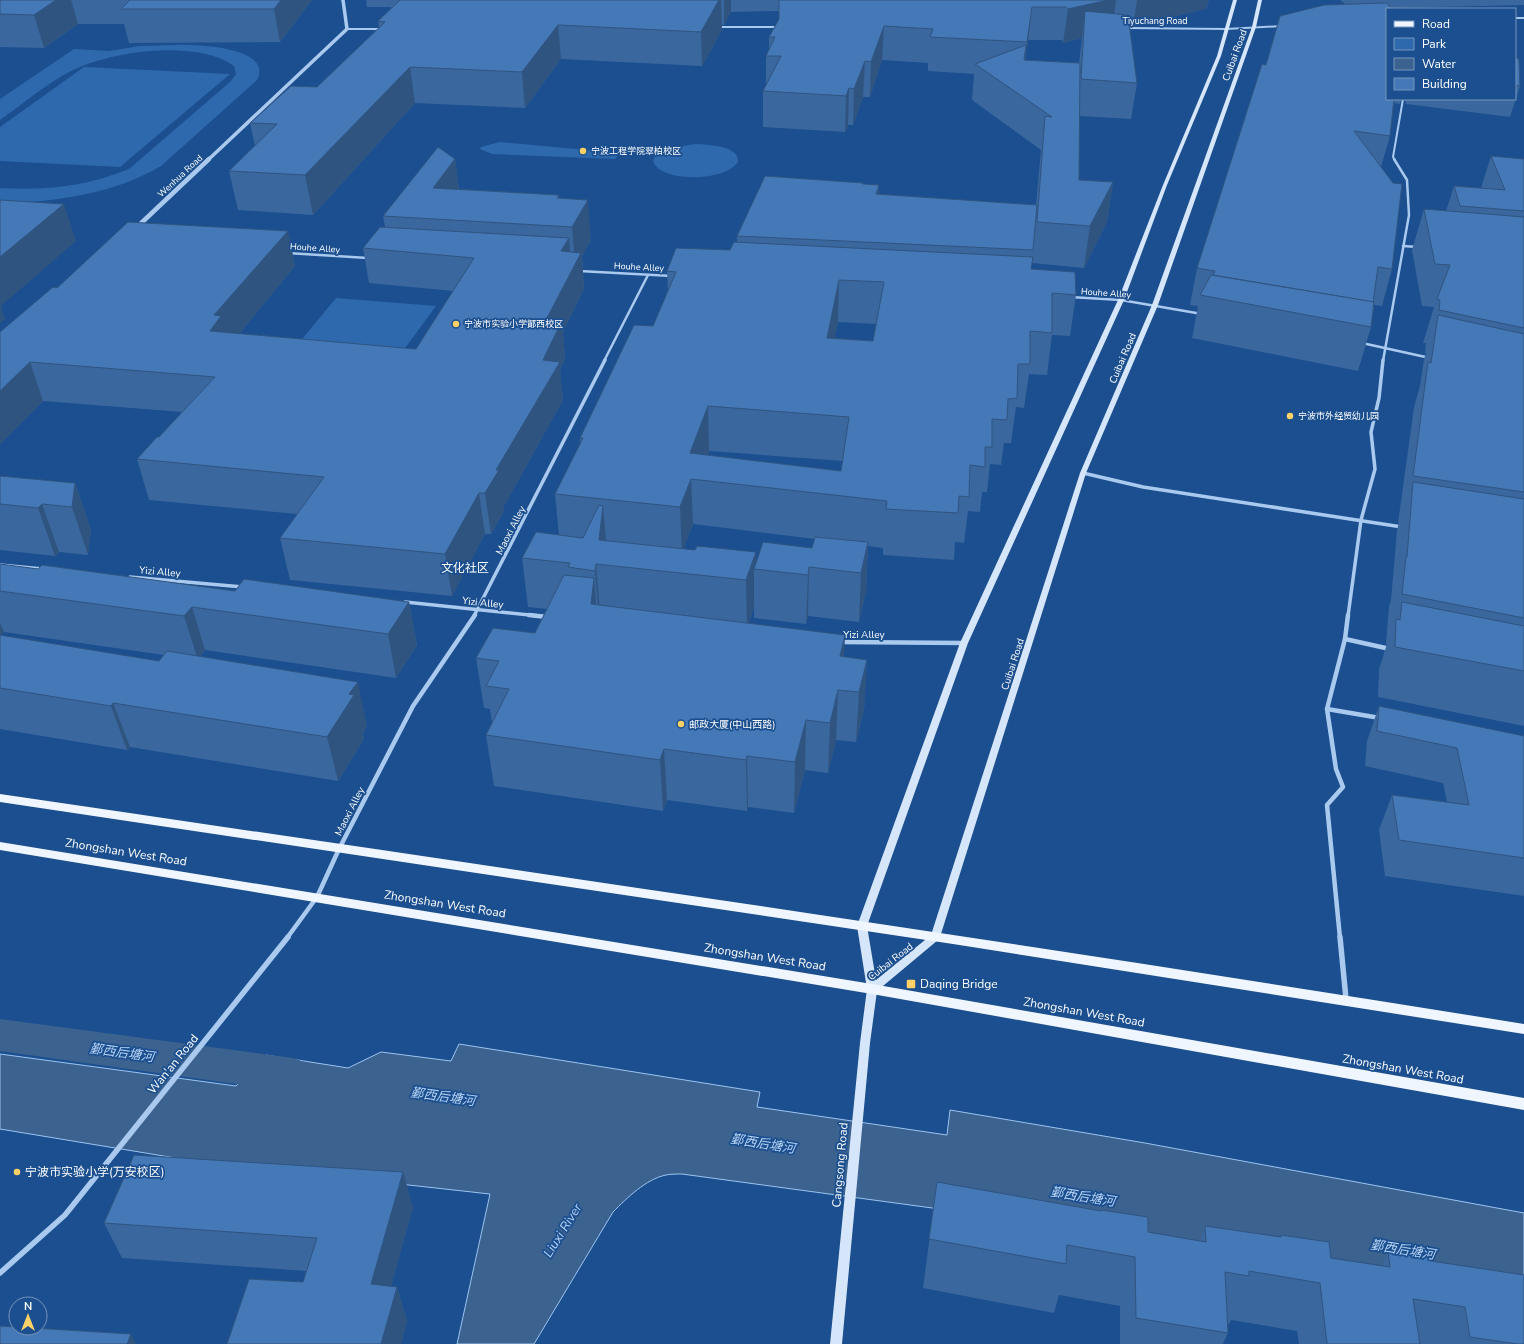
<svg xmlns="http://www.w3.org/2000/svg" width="1524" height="1344" viewBox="0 0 1524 1344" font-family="'Nunito Sans','Noto Sans SC',sans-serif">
	<rect width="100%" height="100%" fill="#1b4f8f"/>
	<g fill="#2e69ad">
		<path d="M173,45C192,44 253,46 259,68C260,72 259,77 257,80L161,166C112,195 56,201 0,204V188C44,191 88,186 129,169L230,82L236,74L234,66C197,39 113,51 73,70C48,82 23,104 0,120V99L74,49L109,51L140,46Z"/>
		<polygon points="84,67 230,74 120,167 0,161 0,127"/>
		<polygon points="500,142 620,153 615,159 492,154 480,149 481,147"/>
		<path d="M696,144C708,145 739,145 738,162C726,180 674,182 658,168C639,151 688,145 696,144Z"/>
		<polygon points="336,298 436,306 389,370 284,361"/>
	</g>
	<path fill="#3c6290" stroke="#9cc4f0" d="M459,1044L760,1092L757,1107L947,1135L950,1110L1145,1143L1524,1213V1295L1153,1238L682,1174C677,1174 671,1174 666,1175C646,1179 627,1198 613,1212L534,1344H457L490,1194L200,1162L0,1129V1054L236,1086L266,1055L348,1068L381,1052L451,1061Z"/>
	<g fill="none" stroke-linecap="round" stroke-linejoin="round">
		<polygon fill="#3c6290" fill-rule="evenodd" points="0,1019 293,1058 307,1063 313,1075 307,1087 293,1092 0,1051"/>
		<g stroke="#a9c9ee" stroke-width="2">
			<polyline points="1515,18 1524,18"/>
			<polyline points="717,27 778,27"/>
			<polyline points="1125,28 1226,29 1282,26"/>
			<polyline points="347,29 382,29"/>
			<polyline points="1395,160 1393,157 1403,99"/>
		</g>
		<g stroke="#a9c9ee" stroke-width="2.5">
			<polyline points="1403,246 1418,247"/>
			<polyline points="287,253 368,258"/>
			<polyline points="579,271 672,276"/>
			<polyline points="1070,297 1121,300 1202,314"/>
			<polyline points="1362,343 1430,358"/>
			<polyline points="604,361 648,275"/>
			<polyline points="1383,361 1409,215 1407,180 1394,159"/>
		</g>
		<g stroke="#a9c9ee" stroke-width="3.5">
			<polyline points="1083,473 1143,487 1402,527"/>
			<polyline points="0,565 43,569"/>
			<polyline points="130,577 243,587"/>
			<polyline points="405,602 539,616"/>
			<polyline points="474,616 605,360"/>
			<polyline points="1348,616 1361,520 1375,469 1371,432 1379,398 1383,360"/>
		</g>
		<g stroke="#a9c9ee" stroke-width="4.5">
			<polyline points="529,615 547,617"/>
			<polyline points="1345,639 1390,649"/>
			<polyline points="840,642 964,643"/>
			<polyline points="1327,709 1380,718"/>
			<polyline points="287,938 317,897 339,849 413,706 475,615"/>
			<polyline points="1340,938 1327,805 1343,787 1336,769 1327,709 1345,639 1348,615"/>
		</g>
		<g stroke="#a9c9ee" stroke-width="5.5">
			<polyline points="1340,937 1346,999"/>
			<polyline points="0,1273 65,1215 288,937"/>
		</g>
		<polyline stroke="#a9c9ee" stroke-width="3.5" points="208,160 347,29 343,0"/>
		<polyline stroke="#a9c9ee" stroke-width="4.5" points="136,228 209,159"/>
		<polygon fill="#d6e6fa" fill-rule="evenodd" points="1233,0 1237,0 1221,56 1167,185 1124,300 968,643 867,926 876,980 931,935 1080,473 1152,305 1252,27 1258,0 1262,0 1256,27 1158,305 1086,473 940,937 938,940 877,991 870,1043 842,1344 830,1344 860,1043 867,989 857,926 960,643 1118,300 1163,185 1217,56"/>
		<g fill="#f0f6ff" fill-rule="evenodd">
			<path d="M0,794C508,869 1017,942 1524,1024V1034L953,944L0,802Z"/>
			<polygon points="0,842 872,984 1524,1098 1524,1110 872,994 0,850"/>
		</g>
	</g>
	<g fill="#3a679d" fill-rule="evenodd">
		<polygon points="0,0 312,0 280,42 129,43 124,24 78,24 44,48 0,47"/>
		<path d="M366,0H1209L1206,9L1133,26H1129L1137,83L1131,119L1079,116V180L1113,182L1107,222L1084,268L1032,263L1031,269L1076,295L1070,336L1052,335L1047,375L1029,374L1024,408L1016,407L1011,443H1004L1001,465L990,464L987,492H982L980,512L968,511L964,543L955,542L954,560L883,555V548L868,546L866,591L859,622L808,616L806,624L754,618V606L749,623L844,657L867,660L864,710L856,742L836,740L828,773L805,770L794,813L748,807L747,811L667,800L663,811L494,786L486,735L492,723L490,709L484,708L476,658L535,633L547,609L528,607L522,558L559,535L555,494L580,444V438L653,326L668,291L667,271L730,250L737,242V236L863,184L879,185V194L1036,205L1041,150L972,100L974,74L928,71V63L882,60L870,97H863L853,125H848L845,132L763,127V91L766,86V56L769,49V37L779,19V11L731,12L724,25H721L722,30L702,66L561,59L525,108L415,103L313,215L238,210L229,171L255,146L250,123L317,87L379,28L378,21L391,9V7H367ZM1082,38L1079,63L1025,60L1028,40H1062L1063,43ZM838,322L876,324L873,341L834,338ZM709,451L843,461L841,471L707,455ZM693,524L815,539L812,548L756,563L683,549Z"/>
		<polygon points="1340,0 1524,0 1524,5 1392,8 1387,99 1401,99 1400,104 1393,103 1390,136 1381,167 1392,269 1382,306 1374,305 1371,327 1358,371 1192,338 1198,306 1190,305 1197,268 1266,65 1345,4"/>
		<polygon points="1515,58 1520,86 1510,117 1406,104 1405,99 1515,99"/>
		<polygon points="1491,156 1524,159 1524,726 1378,697 1379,669 1387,644 1386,644 1389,606 1391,600 1397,530 1399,523 1398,523 1414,407 1420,386 1424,359 1426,353 1425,353 1426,343 1423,343 1434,307 1422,306 1412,250 1424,209 1446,211 1454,186 1481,188"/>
		<polygon points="455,159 459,189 559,195 559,198 591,240 582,256 584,289 563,332 565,359 560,370 563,400 503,508 504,511 491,534 485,534 452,596 290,580 280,538 297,514 149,500 137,459 159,437 182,412 43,401 0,444 57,288 288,231 295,266 239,334 416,349 453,291 369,283 363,248 385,227 383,216"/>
		<polygon points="0,476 75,483 91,530 88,555 59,552 55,556 0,550"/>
		<path d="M0,564L38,569L235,591L409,602L417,645L396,678L205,650L200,656L367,726L363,733L364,739L338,781L130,747L127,750L0,729ZM4,632L164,655L159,661L0,635Z"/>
		<polygon points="1379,706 1524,736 1524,896 1385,876 1379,830 1392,795 1447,802 1443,783 1365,766 1367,741"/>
		<polygon points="937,1182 1148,1232 1200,1241 1205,1226 1280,1237 1281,1235 1331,1258 1381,1266 1388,1252 1431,1261 1524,1344 1299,1344 1297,1331 1231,1320 1229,1324 1227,1324 1228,1333 1223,1344 1120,1344 1120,1306 1059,1295 1054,1313 923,1288"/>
		<polygon points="413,1207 391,1286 397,1287 407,1321 401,1344 227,1344 303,1282 306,1271 122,1258 104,1223"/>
	</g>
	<g fill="#305480">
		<polygon points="56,0 71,0 78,24 44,48 34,15"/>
		<polygon points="281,0 312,0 280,42 274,9"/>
		<polygon points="719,0 721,0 722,30 702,66 701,32"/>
		<polygon points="724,0 731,0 731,12 724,25"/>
		<polygon points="1108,0 1116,0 1112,31 1085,11 1082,38 1063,43 1068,9"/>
		<polygon points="1137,0 1209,0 1206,9 1133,26"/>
		<polygon points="1032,7 1028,40 1023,77 1027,42"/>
		<polygon points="558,25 561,59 525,108 522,72"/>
		<polygon points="884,26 882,60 870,97 871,62"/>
		<polygon points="865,61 863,97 853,125 854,89"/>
		<polygon points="410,67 415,103 313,215 305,175"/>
		<polygon points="849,88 848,125 845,132 846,96"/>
		<polygon points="455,159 460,198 433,188"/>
		<polygon points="1113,182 1107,222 1084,268 1090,226"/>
		<polygon points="879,185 877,225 876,194"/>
		<polygon points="588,200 591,240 582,256 584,289 563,332 565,359 560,370 563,400 503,508 504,511 491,534 485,493 496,470 543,360 546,320 561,251 569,238 572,271 575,265 572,227"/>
		<polygon points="64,204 76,241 1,306 5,319 0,323 0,257"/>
		<polygon points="288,231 295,266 228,347 210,331 214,315"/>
		<polygon points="839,280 838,322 826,381 827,338"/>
		<polygon points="30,362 43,401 0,444 0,391"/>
		<polygon points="708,406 709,451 699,479 691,479 693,524 682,553 680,507 690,453"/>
		<polygon points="75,483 91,530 88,555 72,507"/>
		<polygon points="479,493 485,534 452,596 445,554"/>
		<polygon points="42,504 59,552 55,556 38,508"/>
		<polygon points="603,506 607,554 599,540"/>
		<polygon points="868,542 866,591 859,622 861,573"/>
		<polygon points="756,552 756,569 754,569 754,606 747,629 746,580"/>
		<polygon points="596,564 600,612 599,620 595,571"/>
		<polygon points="809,567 808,616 806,624 808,575"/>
		<polygon points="594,578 598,627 591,604"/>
		<polygon points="409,602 417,645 396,678 388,634"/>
		<polygon points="192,607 205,650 198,660 184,616"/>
		<polygon points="0,623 4,632 0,636"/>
		<polygon points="845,635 843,685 838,690 836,740 828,773 830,723 840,656"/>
		<polygon points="867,660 864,710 856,742 859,692"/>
		<polygon points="358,682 367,726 363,733 364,739 338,781 327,737 349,694"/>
		<polygon points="113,703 130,747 127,750 111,706"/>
		<polygon points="806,720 805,770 794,813 795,762"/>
		<polygon points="664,749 667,800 663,811 660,760"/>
		<polygon points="747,756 748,807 747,811 746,760"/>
		<polygon points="403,1172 413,1207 382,1319 371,1284"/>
		<polygon points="397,1287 407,1321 401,1344 381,1344"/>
		<polygon points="131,1334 136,1344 127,1344"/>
	</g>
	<g fill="#4478b7" stroke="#305480" fill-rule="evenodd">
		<polygon points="0,0 56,0 34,15 0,14"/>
		<polygon points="130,0 281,0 274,9 121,9"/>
		<polygon points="400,0 719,0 701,32 558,25 522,72 410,67 305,175 229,171 277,124 250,123 291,86 317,87 385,22 378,21"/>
		<polygon points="779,0 1108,0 1068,9 1066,7 1032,7 1027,42 930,37 933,29 884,26 871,62 865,61 854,89 849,88 846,96 763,91 781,56 766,56 775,37 769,37 779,19"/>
		<polygon points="1386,3 1393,9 1387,9 1387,99 1394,99 1390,136 1354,131 1393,183 1402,184 1392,269 1378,267 1373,302 1213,275 1215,271 1197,268 1262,64 1266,65 1280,16 1324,5"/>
		<polygon points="1085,11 1128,15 1137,83 1081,79"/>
		<polygon points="1026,45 1024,60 1080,63 1079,180 1113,182 1090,226 1037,222 1045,116 1052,117 975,64"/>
		<polygon points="1515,58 1519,59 1520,86 1515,85"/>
		<polygon points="438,147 455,159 433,188 559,195 557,198 588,200 572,227 383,216"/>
		<polygon points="1491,156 1524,159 1524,211 1460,206 1454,186 1505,190"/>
		<polygon points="765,176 863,183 863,184 879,185 876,194 1037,205 1033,250 737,236"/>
		<polygon points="0,200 64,204 0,257"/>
		<polygon points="1424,209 1524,217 1524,328 1439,310 1440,300 1437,299 1450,265 1435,264"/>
		<polygon points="128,222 288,231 214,315 221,316 210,331 416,349 474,258 363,248 380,227 569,238 561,251 581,253 546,320 562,321 543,360 560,362 496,470 499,470 485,493 479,493 445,554 280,538 324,477 137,459 157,437 159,437 215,377 30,362 0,391 0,332 53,287 57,288"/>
		<path d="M734,242L1033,257L1031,269L1075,272L1076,295L1052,293V333L1030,331V364H1018L1017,398L1008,399L1007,420L992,419V447H985V467L970,465L969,497L959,496L958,513L886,509L887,501L691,479L680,507L555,494L583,438H580L634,325L653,326L676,272L667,271L676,248L730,250ZM839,280L884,282L873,341L827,338ZM708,406L849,417L841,471L690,453Z"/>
		<polygon points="1211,275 1374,302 1371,327 1200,295"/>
		<polygon points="1438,315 1524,334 1524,492 1413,476 1428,362 1431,363"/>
		<polygon points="0,476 75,483 72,507 42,504 38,508 0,504"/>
		<polygon points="1413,482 1524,499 1524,618 1402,594 1406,557 1407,557"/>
		<polygon points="599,505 603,506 599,540 695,550 697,546 756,552 746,580 596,564 595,571 568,567 570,563 522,558 536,532 583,538"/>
		<polygon points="815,537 868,542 861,573 809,567 808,575 754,569 763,542 812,548"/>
		<polygon points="0,564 38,569 42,565 235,591 244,579 409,602 388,634 192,607 184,616 0,591"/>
		<polygon points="564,575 594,578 591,604 845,635 840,656 867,660 859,692 838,690 830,723 806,720 795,762 747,756 746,760 664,749 660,760 486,735 509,689 486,686 499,661 476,658 493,628 535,633"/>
		<polygon points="1402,602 1524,626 1524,671 1395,647 1396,619 1400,620"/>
		<polygon points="0,635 159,661 167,651 358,682 349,694 354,695 327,737 113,703 111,706 0,688"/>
		<polygon points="1379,706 1524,736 1524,858 1399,840 1392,795 1469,805 1457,748 1377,731"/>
		<polygon points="134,1155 403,1172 371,1284 397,1287 381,1344 227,1344 249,1279 303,1282 317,1238 104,1223"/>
		<polygon points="937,1182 1101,1211 1101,1210 1148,1217 1148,1232 1206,1242 1205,1226 1281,1237 1281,1235 1329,1242 1331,1258 1390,1267 1388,1252 1431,1258 1431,1261 1524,1275 1524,1344 1518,1344 1470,1337 1465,1307 1413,1299 1420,1344 1327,1344 1320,1283 1249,1271 1249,1276 1225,1272 1228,1333 1136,1318 1135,1257 1067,1245 1066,1264 929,1239"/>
		<polygon points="0,1326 16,1327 16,1328 33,1328 131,1334 127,1344 0,1344"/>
	</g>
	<g fill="#ffd166" stroke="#1b4f8f" stroke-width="1.5">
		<circle cx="583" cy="151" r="4"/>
		<circle cx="456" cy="324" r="4"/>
		<circle cx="1290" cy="416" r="4"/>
		<circle cx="681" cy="724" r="4"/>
		<rect x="906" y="979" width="10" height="10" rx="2"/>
		<circle cx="17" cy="1172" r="4"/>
	</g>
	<g text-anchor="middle" stroke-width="3.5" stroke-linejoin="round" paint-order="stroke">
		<g font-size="9" fill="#fff" stroke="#1b4f8f">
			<text x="1155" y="24">Tiyuchang Road</text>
			<text transform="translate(180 176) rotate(-43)" y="3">Wenhua Road</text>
			<text transform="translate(315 248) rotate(4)" y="3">Houhe Alley</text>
			<text transform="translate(639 267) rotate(3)" y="3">Houhe Alley</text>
			<text transform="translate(1106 293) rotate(4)" y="3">Houhe Alley</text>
		</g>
		<g font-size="9" fill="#fff" stroke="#1b4f8f" text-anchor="start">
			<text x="591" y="154">宁波工程学院翠柏校区</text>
			<text x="464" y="327">宁波市实验小学鄮西校区</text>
			<text x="1298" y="419">宁波市外经贸幼儿园</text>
		</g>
		<g font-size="10" fill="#fff" stroke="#1b4f8f">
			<text transform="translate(1234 55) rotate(-70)" y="4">Cuibai Road</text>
			<text transform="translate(1122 358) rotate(-67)" y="4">Cuibai Road</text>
			<text transform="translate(510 530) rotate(-63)" y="4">Maoxi Alley</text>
			<text transform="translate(160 571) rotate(5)" y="4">Yizi Alley</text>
			<text transform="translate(483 602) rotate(6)" y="4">Yizi Alley</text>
			<text x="864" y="638">Yizi Alley</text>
			<text transform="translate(1012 664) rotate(-72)" y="4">Cuibai Road</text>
			<text transform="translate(349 811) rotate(-63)" y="4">Maoxi Alley</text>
			<text transform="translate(890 961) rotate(-38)" y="4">Cuibai Road</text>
		</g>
		<g font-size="10" fill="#fff" stroke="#1b4f8f" text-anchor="start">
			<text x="689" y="728">邮政大厦(中山西路)</text>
		</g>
		<g font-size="12" fill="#fff" stroke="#1b4f8f">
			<text x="465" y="572">文化社区</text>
		</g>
		<g font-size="12" fill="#fff" stroke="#1b4f8f">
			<text transform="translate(126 852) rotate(9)" y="4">Zhongshan West Road</text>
			<text transform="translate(445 904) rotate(9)" y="4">Zhongshan West Road</text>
			<text transform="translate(765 957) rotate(9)" y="4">Zhongshan West Road</text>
			<text transform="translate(1084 1012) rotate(10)" y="4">Zhongshan West Road</text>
			<text transform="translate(173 1064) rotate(-51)" y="4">Wan'an Road</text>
			<text transform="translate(1403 1069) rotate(10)" y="4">Zhongshan West Road</text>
			<text transform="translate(840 1165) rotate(-85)" y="4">Cangsong Road</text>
		</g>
		<g font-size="12" fill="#fff" stroke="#1b4f8f" text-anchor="start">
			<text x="920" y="988">Daqing Bridge</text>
			<text x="25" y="1176">宁波市实验小学(万安校区)</text>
		</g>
		<g font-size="13" font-style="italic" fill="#b5d3f5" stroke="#1b4f8f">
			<text transform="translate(122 1052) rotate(8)" y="5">鄞西后塘河</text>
			<text transform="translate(443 1096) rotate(8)" y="5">鄞西后塘河</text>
			<text transform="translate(763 1143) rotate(9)" y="5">鄞西后塘河</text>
			<text transform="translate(1083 1196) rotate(9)" y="5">鄞西后塘河</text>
			<text transform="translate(562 1230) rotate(-58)" y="5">Liuxi River</text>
			<text transform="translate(1403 1249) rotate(9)" y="5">鄞西后塘河</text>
		</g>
	</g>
	<rect x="1386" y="8" width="130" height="92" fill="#1b4f8f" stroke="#7695bc"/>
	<rect x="1394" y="21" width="20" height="6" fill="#f0f6ff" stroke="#7695bc"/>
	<text x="1422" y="28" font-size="12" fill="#ffffff">Road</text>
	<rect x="1394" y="38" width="20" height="12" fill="#2e69ad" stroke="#7695bc"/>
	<text x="1422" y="48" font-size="12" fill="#ffffff">Park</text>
	<rect x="1394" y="58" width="20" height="12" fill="#3c6290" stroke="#7695bc"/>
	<text x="1422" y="68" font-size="12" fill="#ffffff">Water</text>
	<rect x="1394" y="78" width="20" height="12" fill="#4478b7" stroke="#7695bc"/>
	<text x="1422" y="88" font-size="12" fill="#ffffff">Building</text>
	<g transform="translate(28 1316)"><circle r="19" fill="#1b4f8f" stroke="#7695bc"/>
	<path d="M0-3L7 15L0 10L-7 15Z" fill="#ffd166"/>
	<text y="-6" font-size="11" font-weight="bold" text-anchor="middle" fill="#ffffff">N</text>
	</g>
</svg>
